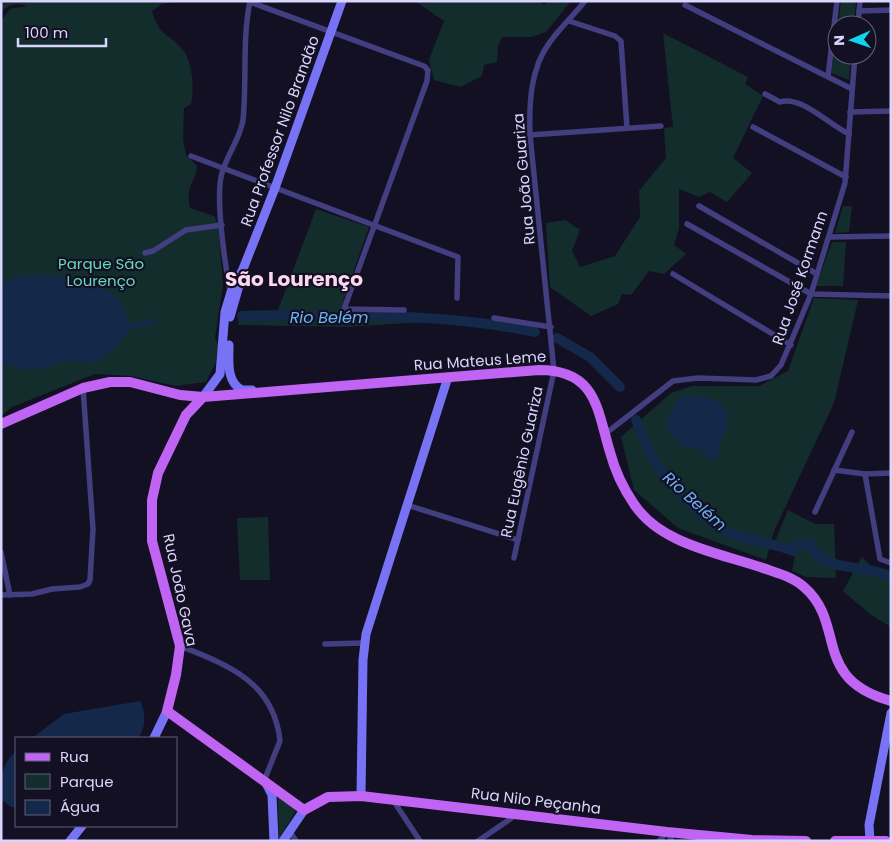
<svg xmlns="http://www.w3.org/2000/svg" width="892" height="842" viewBox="0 0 892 842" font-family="Poppins,sans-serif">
	<rect width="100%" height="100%" fill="#131023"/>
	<g fill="#132d2c">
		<path d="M1,1H179L162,4L152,11C160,38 168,32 183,50C193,63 194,88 191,104L184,108L183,140L186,155L197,166C195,185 185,185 190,208L214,216L218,224L223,284L215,338L218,345L216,362L206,382L175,386L131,376L95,374L12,407L1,416V21L10,9L27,6C15,2 11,5 1,11Z"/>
		<polygon points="415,1 539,1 544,5 550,1 571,1 546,32 531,37 502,37 498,46 497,62 484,65 482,76 460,87 434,80 429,60 444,21"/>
		<polygon points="841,1 856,1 854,25 838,25"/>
		<polygon points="837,32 837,55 851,55 849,80 831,73"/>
		<polygon points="663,33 748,77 745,84 763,96 733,158 752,173 727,202 710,192 699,197 679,189 679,228 674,245 686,254 664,274 649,271 631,295 622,294 618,304 591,316 550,287 546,223 565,220 580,230 572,251 580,267 615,256 640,217 639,191 666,158 664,128 673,127"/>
		<polygon points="843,206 852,206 849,232 835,233"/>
		<polygon points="316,209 369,227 340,311 423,313 424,322 346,327 238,325 240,311 278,310"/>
		<polygon points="832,242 846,242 843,286 816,286"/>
		<polygon points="814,298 858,300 834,403 774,531 766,560 678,528 634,490 621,437 671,393 692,386 759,386 788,371"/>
		<polygon points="788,510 815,524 834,524 836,578 806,577 792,571 795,555 773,546"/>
		<polygon points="268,517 270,580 240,580 237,518"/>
		<polygon points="862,557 872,567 891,574 891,627 870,614 843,591"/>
		<polygon points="278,794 296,810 279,839"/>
	</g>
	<g fill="#142849">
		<path d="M34,275C60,276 100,278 118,300C124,307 126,317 131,324L153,318L155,324L130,330L115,348L99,361L91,363L64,361L41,369L26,370L1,363V284L22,276Z"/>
		<path d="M690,395C710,397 735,402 726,429C722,439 718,445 718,456L714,459L708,458L701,449L683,447C671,433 661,428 672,410C677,401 679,398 690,395Z"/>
		<path d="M140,701C146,713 146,726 139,738H32L64,714Z"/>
		<path d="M16,751V807H11L2,800C1,779 0,765 16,751Z"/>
	</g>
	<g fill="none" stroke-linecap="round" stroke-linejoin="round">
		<g stroke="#142849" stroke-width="10">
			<path d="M242,316C340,316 439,312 535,332"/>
			<polyline points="557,338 590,357 620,387"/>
			<path d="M636,420C642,434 647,449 655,462C670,486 704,521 730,533C750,542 773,542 793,551L798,545L810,544C812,548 816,554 819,557C837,570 871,566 891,577"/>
		</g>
		<g stroke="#423e7f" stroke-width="5.5">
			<polyline points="250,2 424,66 428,70 427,81 344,309 404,310"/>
			<polyline points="685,5 852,89"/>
			<polyline points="859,11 891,10"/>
			<polyline points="569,21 615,36 621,41 627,128"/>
			<polyline points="858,25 860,1"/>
			<polyline points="828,76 837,1"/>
			<path d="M765,94L780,102C801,95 829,125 849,134"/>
			<polyline points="850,112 891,111"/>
			<polyline points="753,127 846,177"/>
			<polyline points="530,135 661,126"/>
			<polyline points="191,156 458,257 457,298"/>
			<polyline points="699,206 817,274"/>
			<polyline points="687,224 811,294 891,296"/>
			<polyline points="829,237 891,236"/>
			<polyline points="145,253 153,251 186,230 222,225"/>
			<polyline points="673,274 791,345"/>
			<path d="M230,291C225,264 216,203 221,177C225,157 240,140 243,120C247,81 242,40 250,1"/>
			<polyline points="494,318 551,327"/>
			<polyline points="605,434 673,381 698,378 756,380 771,376 781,365 811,294 845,183 855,55"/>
			<polyline points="834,470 865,474 891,473"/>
			<polyline points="865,474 880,559 891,563"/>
			<polyline points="407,505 518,540"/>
			<polyline points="815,512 852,432"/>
			<polyline points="1,552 10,595"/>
			<path d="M514,558L554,371L530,135C529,105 530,68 550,42C560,28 574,15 585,1"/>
			<polyline points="1,595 32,594 52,589 80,587 88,584 90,580 93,529 83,388"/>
			<polyline points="325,644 364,643"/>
			<path d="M180,646C228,665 274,682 280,741L264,781"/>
			<polyline points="393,800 420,841"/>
			<polyline points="289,830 296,841"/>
			<polyline points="478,841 516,815"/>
			<polyline points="659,841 667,832 672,841"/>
		</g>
		<g stroke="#7873f5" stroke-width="9">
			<polyline points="230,317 242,275"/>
			<path d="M229,345C229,361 226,382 242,390H252"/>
			<polyline points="203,397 220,374 225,312 231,292 243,269 275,188 342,1"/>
			<polyline points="154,738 167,711"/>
			<polyline points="266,783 272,795 274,841"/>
			<polyline points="361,796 363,660 366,634 448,377"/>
			<polyline points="870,840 869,825 891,713"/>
			<polyline points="70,841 82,826"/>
			<polyline points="283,841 304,810"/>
		</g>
		<g stroke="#c064f4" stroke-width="10">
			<polyline points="203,397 186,415 158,473 152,500 152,541 180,646 176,675 167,711 304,810 328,797 361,796 667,832 752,840 806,841"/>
			<path d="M1,424L83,388L110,382H130L180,395L203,397L539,370C597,370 597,410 610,452C615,471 623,488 634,504C660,544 719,553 763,568C777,573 793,577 804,587C847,624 811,679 891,701"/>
			<polyline points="835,841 886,841"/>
		</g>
	</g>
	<g text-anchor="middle" stroke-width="4.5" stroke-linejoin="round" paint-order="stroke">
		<g font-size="15" fill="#dad5fc" stroke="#131023">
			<text transform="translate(280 131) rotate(-70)" y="5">Rua Professor Nilo Brandão</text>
			<text transform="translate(524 179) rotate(-95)" y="5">Rua João Guariza</text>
			<text transform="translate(800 278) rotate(-71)" y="5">Rua José Kormann</text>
			<text transform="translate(480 361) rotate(-4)" y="5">Rua Mateus Leme</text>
			<text transform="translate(522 462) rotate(-78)" y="5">Rua Eugênio Guariza</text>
			<text transform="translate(180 590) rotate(78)" y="5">Rua João Gava</text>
			<text transform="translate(536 801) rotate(7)" y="5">Rua Nilo Peçanha</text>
		</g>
		<g font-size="15" fill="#66d7bc" stroke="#131023">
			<text x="101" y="269">Parque São<tspan x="101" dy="17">Lourenço</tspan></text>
		</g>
		<g font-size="16" font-style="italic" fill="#6bb3f4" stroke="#131023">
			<text x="329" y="323">Rio Belém</text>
			<text transform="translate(695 501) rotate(42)" y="6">Rio Belém</text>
		</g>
		<g font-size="20" font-weight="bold" fill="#fcd7ee" stroke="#131023">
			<text x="294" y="286">São Lourenço</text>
		</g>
	</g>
	<rect width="892" height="842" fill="none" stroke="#dad5fc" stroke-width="5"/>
	<rect x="15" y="737" width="162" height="90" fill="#131023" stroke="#635f7a"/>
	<rect x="25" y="753" width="25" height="8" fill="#c064f4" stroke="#635f7a"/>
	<text x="60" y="762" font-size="15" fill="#dad5fc">Rua</text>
	<rect x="25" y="774" width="25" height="15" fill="#132d2c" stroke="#635f7a"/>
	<text x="60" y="787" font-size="15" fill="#dad5fc">Parque</text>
	<rect x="25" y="800" width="25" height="15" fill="#142849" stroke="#635f7a"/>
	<text x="60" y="812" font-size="15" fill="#dad5fc">Água</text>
	<g transform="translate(852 40) rotate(268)"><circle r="24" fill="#131023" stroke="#635f7a"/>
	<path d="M0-4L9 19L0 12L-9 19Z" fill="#11d3ec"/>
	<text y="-8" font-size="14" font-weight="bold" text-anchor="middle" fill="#dad5fc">N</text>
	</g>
	<path d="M18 38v8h88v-8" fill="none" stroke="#dad5fc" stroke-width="2.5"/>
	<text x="25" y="38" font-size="15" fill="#dad5fc" stroke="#131023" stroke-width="4" paint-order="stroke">100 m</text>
</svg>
